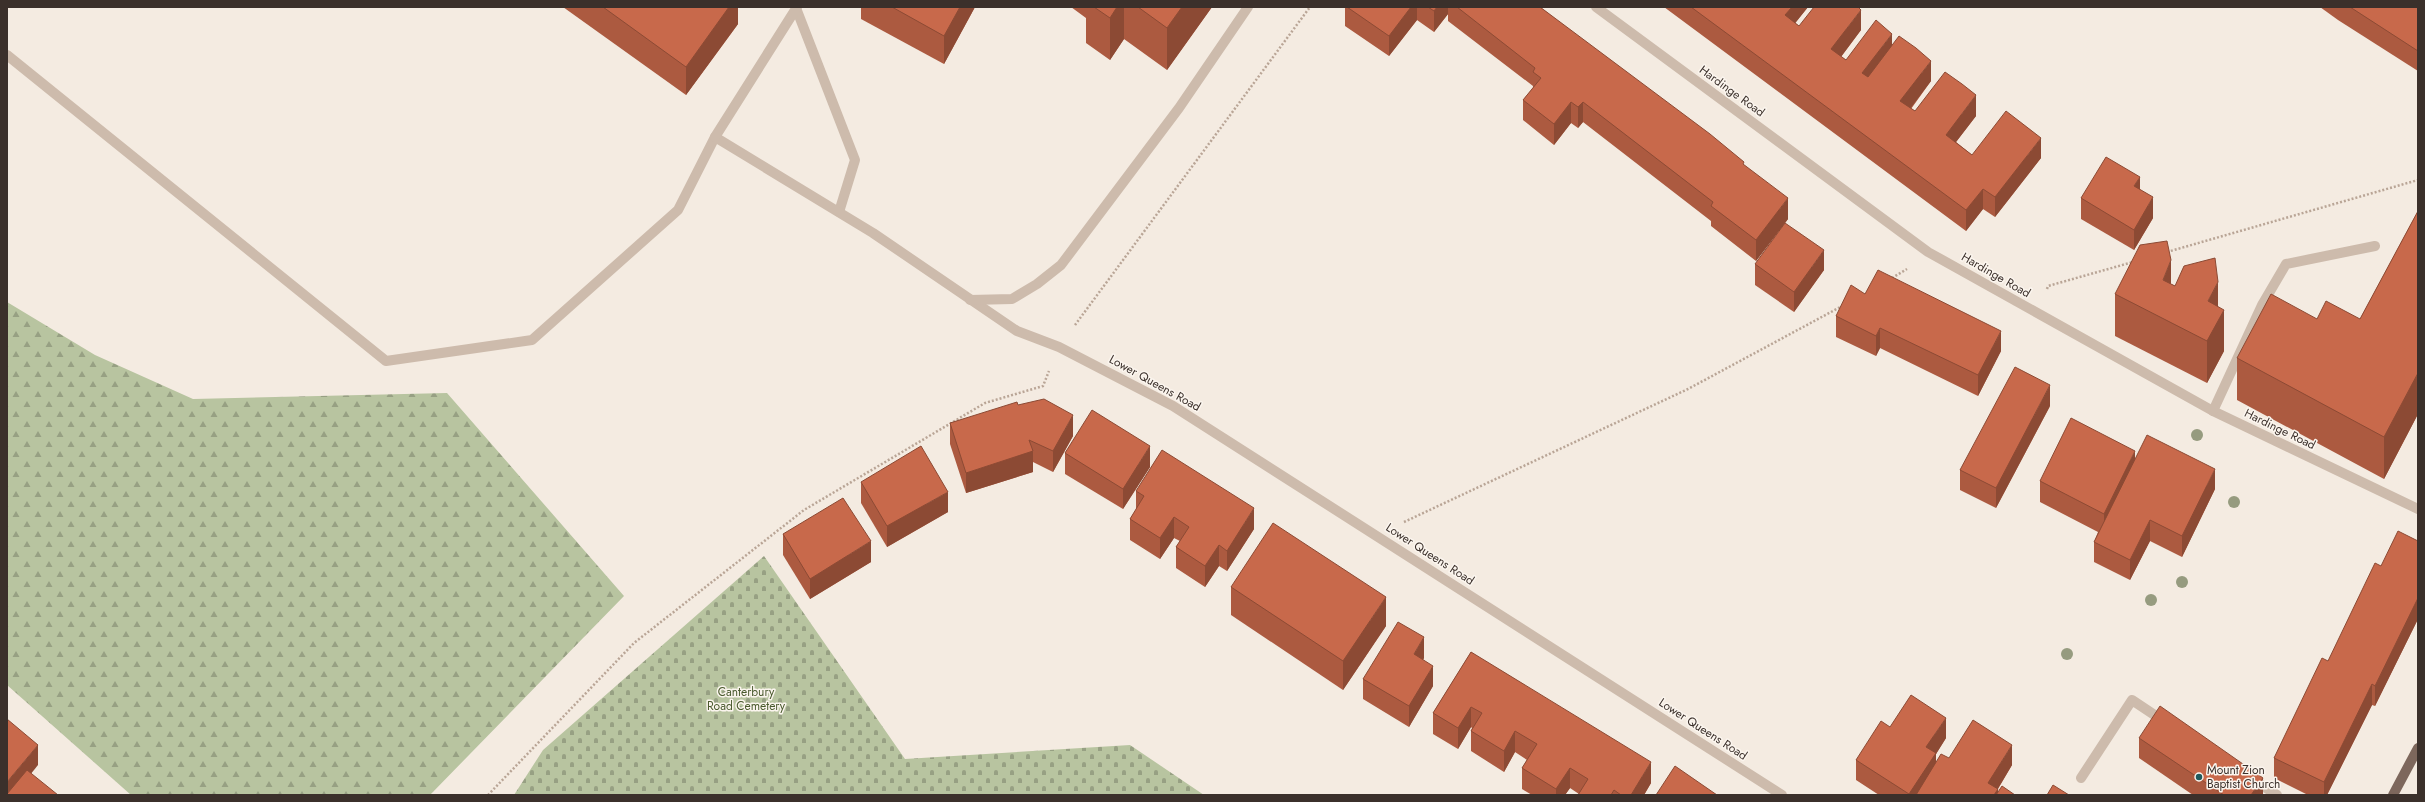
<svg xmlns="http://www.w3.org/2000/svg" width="2425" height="802" viewBox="0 0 2425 802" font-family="Jost,sans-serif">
	<defs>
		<pattern id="forest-firs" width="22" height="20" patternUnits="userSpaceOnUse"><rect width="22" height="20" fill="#b8c4a0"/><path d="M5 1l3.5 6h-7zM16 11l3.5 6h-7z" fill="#97a083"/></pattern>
		<pattern id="cemetery-stones" width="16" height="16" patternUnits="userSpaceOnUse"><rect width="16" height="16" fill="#b8c4a0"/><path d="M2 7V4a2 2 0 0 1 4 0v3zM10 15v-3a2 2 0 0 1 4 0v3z" fill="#97a083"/></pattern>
	</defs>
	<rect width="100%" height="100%" fill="#f4ebe1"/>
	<polygon fill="url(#forest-firs)" points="7,302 95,355 193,399 447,393 624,596 430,795 131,795 7,685"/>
	<polygon fill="url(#cemetery-stones)" points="764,556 905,759 1130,745 1204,795 514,795 543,750"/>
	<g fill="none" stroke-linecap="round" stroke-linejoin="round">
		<g stroke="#b9a596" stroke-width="2.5" stroke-dasharray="2 2" stroke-linecap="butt">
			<polyline points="2167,252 2418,180"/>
			<polyline points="1892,278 1907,269"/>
			<polyline points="2047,289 2048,286 2133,262"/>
			<polyline points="1075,325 1310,7"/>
			<polyline points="1404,522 1688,389 1844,305"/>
			<polyline points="488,795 634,643 804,510 985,403 1043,386 1049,371"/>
		</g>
		<g stroke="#cdbbac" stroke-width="10">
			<polyline points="1596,7 1928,252 2213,411 2418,509"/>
			<polyline points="796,8 855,160 839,212"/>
			<polyline points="7,55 386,361 532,340 678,210 715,137 873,233 1017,331 1059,347 1173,406 1782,795"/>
			<polyline points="715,137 797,7"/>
			<polyline points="970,300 1012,299 1037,284 1061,265 1179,108 1248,7"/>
			<polyline points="2213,411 2262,305 2286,264 2375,246"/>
			<polyline points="2081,778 2132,700 2165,722"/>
			<polyline points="2252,779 2277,795"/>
		</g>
		<polyline stroke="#7d675c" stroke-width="10" points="2393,795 2418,748"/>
	</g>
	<g fill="#969b7f">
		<circle cx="2197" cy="435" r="6"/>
		<circle cx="2234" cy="502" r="6"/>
		<circle cx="2182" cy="582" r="6"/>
		<circle cx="2151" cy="600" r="6"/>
		<circle cx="2067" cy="654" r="6"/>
	</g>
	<g fill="#ac5a40">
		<polygon points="563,7 738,7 738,24 686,95"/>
		<polygon points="861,7 975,7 944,64 861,19"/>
		<polygon points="1071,7 1212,7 1167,70 1124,39 1110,60 1086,43 1086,18"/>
		<polygon points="1345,7 1540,7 1744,165 1788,219 1756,261 1711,226 1711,221 1583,122 1578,128 1571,123 1554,145 1523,120 1523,100 1533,88 1533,86 1448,21 1448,14 1434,32 1417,20 1389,56 1345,26"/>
		<polygon points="1664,7 1808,7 1795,23 1799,26 1861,30 1841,57 1846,60 1892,45 1931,81 1911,109 1915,111 1976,116 1956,142 1972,155 2041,158 1995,217 1983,209 1966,231"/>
		<polygon points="2320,7 2418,7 2418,71 2338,20"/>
		<polygon points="2140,189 2153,218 2134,250 2081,219 2081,198"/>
		<polygon points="2418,211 2418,414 2384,479 2237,400 2237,358 2317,319 2360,319"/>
		<polygon points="1755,264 1824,270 1794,312 1755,285"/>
		<polygon points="2171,284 2218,306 2224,351 2207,383 2115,336 2115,294"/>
		<polygon points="1865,294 2001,351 1978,396 1880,348 1876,356 1836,337 1836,316"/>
		<polygon points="1018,405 1073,436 1053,472 1033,462 1033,472 966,493 950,444 950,423"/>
		<polygon points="2050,406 1996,508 1960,490 1960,470"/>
		<polygon points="1065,453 1150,467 1123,509 1065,474"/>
		<polygon points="2135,459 2215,489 2182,557 2150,541 2130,580 2094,562 2094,542 2098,532 2040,502 2040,481"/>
		<polygon points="861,482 948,512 887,547 861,503"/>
		<polygon points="1136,491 1254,529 1227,571 1219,566 1205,587 1176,568 1176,547 1180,541 1174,538 1160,559 1130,540 1130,519 1136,510"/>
		<polygon points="783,534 871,562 810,599 783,555"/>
		<polygon points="2418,541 2418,619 2375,706 2372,705 2327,795 2308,795 2274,778 2274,758 2381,566"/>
		<polygon points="1231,587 1386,626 1343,690 1231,615"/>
		<polygon points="1471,652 1651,783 1644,795 1578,795 1579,794 1570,788 1565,795 1532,795 1522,789 1522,768 1527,760 1515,752 1504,772 1471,751 1471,731 1472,728 1471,727 1458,749 1433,734 1433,713"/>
		<polygon points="1424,658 1423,660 1433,686 1409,727 1363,699 1363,679"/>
		<polygon points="1890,727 1946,738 1936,754 1936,764 1949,758 2012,765 1998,789 1998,793 2015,795 1879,795 1856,780 1856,760"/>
		<polygon points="2139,738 2263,795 2193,795 2139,758"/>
	</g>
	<g fill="#8c4a34">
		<polygon points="729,7 738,7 738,24 686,95 686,67"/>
		<polygon points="960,7 975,7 944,64 944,36"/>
		<polygon points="1117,7 1124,7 1124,39 1110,60 1110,18"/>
		<polygon points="1182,7 1212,7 1167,70 1167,28"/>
		<polygon points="1411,7 1417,7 1417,20 1389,56 1389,36"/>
		<polygon points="1437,7 1448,7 1448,14 1434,32 1434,11"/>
		<polygon points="1792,7 1808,7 1785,36 1785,15"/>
		<polygon points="1861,10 1861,30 1831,70 1831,49"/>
		<polygon points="1892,34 1892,54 1862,93 1862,73"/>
		<polygon points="1931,61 1931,81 1900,122 1900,101"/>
		<polygon points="1976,95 1976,116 1946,155 1946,135"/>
		<polygon points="1571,102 1571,123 1554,145 1554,124"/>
		<polygon points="1583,102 1583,122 1578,128 1578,107"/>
		<polygon points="2041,138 2041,158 1995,217 1995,197"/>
		<polygon points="2140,177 2140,198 2134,186"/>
		<polygon points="1983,189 1983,209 1966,231 1966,210"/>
		<polygon points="2153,197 2153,218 2134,250 2134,230"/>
		<polygon points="1788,198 1788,219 1756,261 1756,240"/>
		<polygon points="1824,250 1824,270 1794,312 1794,292"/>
		<polygon points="2171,260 2171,302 2163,280"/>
		<polygon points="2218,282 2218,320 2224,310 2224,351 2207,383 2207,341 2208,301"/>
		<polygon points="1880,328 1880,348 1876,356 1876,336"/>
		<polygon points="2001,331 2001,351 1978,396 1978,375"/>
		<polygon points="2418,373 2418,414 2384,479 2384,437"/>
		<polygon points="2050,385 2050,406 1996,508 1996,488"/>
		<polygon points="1073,415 1073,436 1053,472 1053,451"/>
		<polygon points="1150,446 1150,467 1123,509 1123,489"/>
		<polygon points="1033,451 1033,472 966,493 966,473"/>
		<polygon points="2135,451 2135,472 2104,535 2104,514"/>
		<polygon points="2215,469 2215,489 2182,557 2182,536"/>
		<polygon points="948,492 948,512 887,547 887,526"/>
		<polygon points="1254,508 1254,529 1227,571 1227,551"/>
		<polygon points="1174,517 1174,538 1160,559 1160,538"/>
		<polygon points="2150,520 2150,541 2130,580 2130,560"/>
		<polygon points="871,541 871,562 810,599 810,579"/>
		<polygon points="1219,545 1219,566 1205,587 1205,566"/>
		<polygon points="1386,597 1386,626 1343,690 1343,661"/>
		<polygon points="2418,598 2418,619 2375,706 2375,686"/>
		<polygon points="1424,637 1424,658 1414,675 1414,654"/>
		<polygon points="1433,666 1433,686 1409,727 1409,706"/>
		<polygon points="2372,684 2372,705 2327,795 2324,795 2324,782"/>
		<polygon points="1471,707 1471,727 1458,749 1458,728"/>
		<polygon points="1946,718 1946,738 1936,754 1936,774 1922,795 1909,795 1926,747"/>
		<polygon points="1515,731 1515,752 1504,772 1504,751"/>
		<polygon points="38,745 38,765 14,795 7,795 7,782"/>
		<polygon points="2012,745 2012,765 1994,795 1988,783"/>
		<polygon points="1651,762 1651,783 1644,795 1631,795"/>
		<polygon points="1570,768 1570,788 1565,795 1556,795 1556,789"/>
		<polygon points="2263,778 2263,795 2251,795"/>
		<polygon points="1998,789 1998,795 1994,795"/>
	</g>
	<g fill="#c8694b" stroke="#8c4a34">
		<polygon points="603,7 729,7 686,67"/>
		<polygon points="892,7 960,7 944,36"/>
		<polygon points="1094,7 1117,7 1110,18"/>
		<polygon points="1138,7 1182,7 1167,28"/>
		<polygon points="1347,7 1411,7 1389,36"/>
		<polygon points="1428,7 1437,7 1434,11"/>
		<polygon points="1457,7 1540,7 1710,134 1744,162 1743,164 1788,198 1756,240 1711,206 1713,202 1583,102 1578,107 1571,102 1554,124 1523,100 1541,78 1533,72 1535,68"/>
		<polygon points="1691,7 1792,7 1785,15 1799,26 1814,7 1858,7 1861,10 1831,49 1846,60 1876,20 1892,34 1862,73 1868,77 1899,36 1916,48 1931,61 1900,101 1915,111 1945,72 1962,84 1976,95 1946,135 1972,155 2006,111 2041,138 1995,197 1983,189 1966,210"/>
		<polygon points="2350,7 2418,7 2418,51"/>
		<polygon points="2106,157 2140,177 2134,186 2153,197 2134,230 2081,198"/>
		<polygon points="2418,211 2418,373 2384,437 2237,358 2271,294 2317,319 2326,301 2360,319"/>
		<polygon points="1785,223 1824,250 1794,292 1755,264"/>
		<polygon points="2167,241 2171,260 2163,280 2175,286 2184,266 2215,258 2218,282 2208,301 2224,310 2207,341 2115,294 2140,245"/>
		<polygon points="1878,270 2001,331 1978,375 1880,328 1876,336 1836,316 1851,285 1865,294"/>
		<polygon points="2015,367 2050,385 1996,488 1960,470"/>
		<polygon points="1044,399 1073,415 1053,451 1029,440 1033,451 966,473 950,423 1017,402 1018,405"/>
		<polygon points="1092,410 1150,446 1123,489 1065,453"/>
		<polygon points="2071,418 2135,451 2104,514 2040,481"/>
		<polygon points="2147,435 2215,469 2182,536 2150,520 2130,560 2094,542"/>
		<polygon points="921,446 948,492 887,526 861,482"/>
		<polygon points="1162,450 1254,508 1227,551 1219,545 1205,566 1176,547 1189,527 1174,517 1160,538 1130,519 1144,496 1136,491"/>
		<polygon points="843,498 871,541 810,579 783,534"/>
		<polygon points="1273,523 1386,597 1343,661 1231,587"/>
		<polygon points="2398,531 2418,541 2418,598 2375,686 2372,684 2324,782 2274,758 2322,658 2328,661 2375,563 2381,566"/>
		<polygon points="1398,622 1424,637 1414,654 1433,666 1409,706 1363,679"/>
		<polygon points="1471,652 1651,762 1631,795 1621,795 1614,790 1611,795 1578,795 1588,779 1570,768 1556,789 1522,768 1537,744 1515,731 1504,751 1471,731 1482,713 1471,707 1458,728 1433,713"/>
		<polygon points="1911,695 1946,718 1926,747 1936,753 1909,794 1856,760 1881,721 1890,727"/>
		<polygon points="2160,706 2263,778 2251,795 2224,795 2139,738"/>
		<polygon points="7,719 38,745 7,782"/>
		<polygon points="1973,720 2012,745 1988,783 1998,789 1994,795 1916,795 1941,754 1949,758"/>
		<polygon points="1675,766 1717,795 1656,795"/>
		<polygon points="27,770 58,795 7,795 7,794"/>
		<polygon points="2053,785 2069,795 2047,795"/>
		<polygon points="2002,786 2015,795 1996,795"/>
	</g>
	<circle fill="#1f5a5e" stroke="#fbf5ee" stroke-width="1.5" cx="2199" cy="777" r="4"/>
	<g text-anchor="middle" stroke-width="3" stroke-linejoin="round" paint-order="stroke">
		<g font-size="12" fill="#3b302b" stroke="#fbf5ee">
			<text transform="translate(1732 91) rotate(36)" y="4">Hardinge Road</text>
			<text transform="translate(1996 275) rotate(30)" y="4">Hardinge Road</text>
			<text transform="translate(1155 383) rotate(29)" y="4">Lower Queens Road</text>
			<text transform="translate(2280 429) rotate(26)" y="4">Hardinge Road</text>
			<text transform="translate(1430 554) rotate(33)" y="4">Lower Queens Road</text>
			<text transform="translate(1703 729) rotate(33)" y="4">Lower Queens Road</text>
		</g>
		<g font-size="12" fill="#4a5a2e" stroke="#fbf5ee">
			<text x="746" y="696">Canterbury<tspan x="746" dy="14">Road Cemetery</tspan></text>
		</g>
		<g font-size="12" fill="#3b302b" stroke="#fbf5ee" text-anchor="start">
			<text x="2207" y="774">Mount Zion<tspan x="2207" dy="14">Baptist Church</tspan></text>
		</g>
	</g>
	<rect width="2425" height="802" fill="none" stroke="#3b302b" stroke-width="16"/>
</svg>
